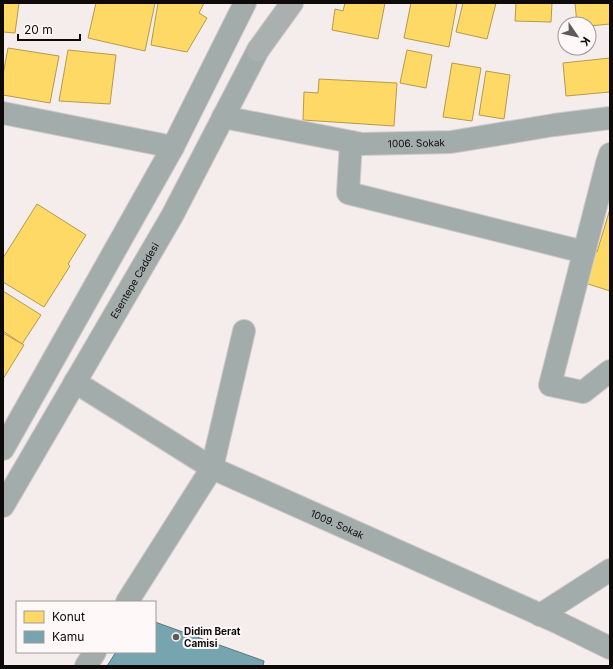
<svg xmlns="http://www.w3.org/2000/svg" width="613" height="669" viewBox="0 0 613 669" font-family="Inter,sans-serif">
	<rect width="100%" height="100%" fill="#f5ecec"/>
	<g fill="#ffd966" stroke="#b79b4a">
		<polygon points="3,3 19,3 15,33 3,32"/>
		<polygon points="96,3 155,3 145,51 88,38"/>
		<polygon points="158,3 204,3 199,13 207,18 187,52 151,45"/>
		<polygon points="345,3 385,3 378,39 332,30 335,9 343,11"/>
		<polygon points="411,3 457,3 449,47 404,38"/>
		<polygon points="463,3 496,3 487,39 456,32"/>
		<polygon points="516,3 552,3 551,22 515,21"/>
		<polygon points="575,3 610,3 610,24 589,26 589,24 577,24"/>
		<polygon points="8,48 59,56 50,103 3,95 3,75"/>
		<polygon points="68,50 116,55 110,104 59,101"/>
		<polygon points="407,50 432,55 426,88 400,83"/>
		<polygon points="610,58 610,92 566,96 563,63"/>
		<polygon points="452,63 481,68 472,121 443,117"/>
		<polygon points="486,71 510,75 504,119 479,115"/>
		<polygon points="319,79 397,83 394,126 303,120 304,92 318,93"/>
		<polygon points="37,204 86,235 68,264 70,266 44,307 3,282 3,258"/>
		<polygon points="610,209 610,291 585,283 594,251 597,252"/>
		<polygon points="3,291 41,315 22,344 3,331"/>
		<polygon points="3,333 24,345 3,379"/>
	</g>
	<polygon fill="#76a5af" stroke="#57767e" points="155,622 264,661 263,666 107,666 116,652 155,652"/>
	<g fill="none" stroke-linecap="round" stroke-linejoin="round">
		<g stroke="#cfc9c9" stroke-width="24">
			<g id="minor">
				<polyline points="3,113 173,147"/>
				<path id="s1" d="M223,117L362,144L451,142L554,125L610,118"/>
				<polyline points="351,142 348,193 584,252"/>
				<polyline points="610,154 607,163 550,385 583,392 610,371"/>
				<path id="s2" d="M75,382L212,468L559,623L610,648"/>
				<polyline points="3,449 173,147 245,3"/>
				<path id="s3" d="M3,506L172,216L258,50"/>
				<polyline points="127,602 212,468 244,331"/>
				<polyline points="540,615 610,570"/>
				<polyline points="86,666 95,652"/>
			</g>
		</g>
		<g stroke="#cfc9c9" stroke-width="24">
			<polyline id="major" points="258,50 292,3"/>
		</g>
		<use href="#minor" stroke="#a2adab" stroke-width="22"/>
		<use href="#major" stroke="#aab0b0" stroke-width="22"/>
	</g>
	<circle fill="#605959" stroke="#fff8f8" stroke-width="1.5" cx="176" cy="637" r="4"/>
	<g text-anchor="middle" stroke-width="4" stroke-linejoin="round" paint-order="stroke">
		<g font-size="10" fill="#0f0a0a" stroke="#fff8f8">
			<text dy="4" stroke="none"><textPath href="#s1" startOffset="196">1006. Sokak</textPath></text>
			<text dy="4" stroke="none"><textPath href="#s3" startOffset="261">Esentepe Caddesi</textPath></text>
			<text dy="4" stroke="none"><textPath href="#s2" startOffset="299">1009. Sokak</textPath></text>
		</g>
		<g font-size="10" font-weight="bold" fill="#0f0a0a" stroke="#fff8f8" text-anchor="start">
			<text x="184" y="635">Didim Berat<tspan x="184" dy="12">Camisi</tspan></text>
		</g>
	</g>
	<rect width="613" height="669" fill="none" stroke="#0f0a0a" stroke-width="8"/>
	<rect x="16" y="601" width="140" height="52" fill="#fff8f8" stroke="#9f9999"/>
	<rect x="24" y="611" width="20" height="12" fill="#ffd966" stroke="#9f9999"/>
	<text x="52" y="621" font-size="12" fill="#0f0a0a">Konut</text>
	<rect x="24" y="631" width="20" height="12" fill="#76a5af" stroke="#9f9999"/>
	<text x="52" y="641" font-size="12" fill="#0f0a0a">Kamu</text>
	<g transform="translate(577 36) rotate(124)"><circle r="19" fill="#fff8f8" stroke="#9f9999"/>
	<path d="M0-3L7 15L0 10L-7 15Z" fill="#605959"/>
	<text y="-6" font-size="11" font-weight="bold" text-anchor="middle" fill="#0f0a0a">K</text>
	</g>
	<path d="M18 34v6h62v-6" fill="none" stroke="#0f0a0a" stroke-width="2"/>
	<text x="24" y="34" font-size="12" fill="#0f0a0a" stroke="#fff8f8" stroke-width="3" paint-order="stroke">20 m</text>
</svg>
